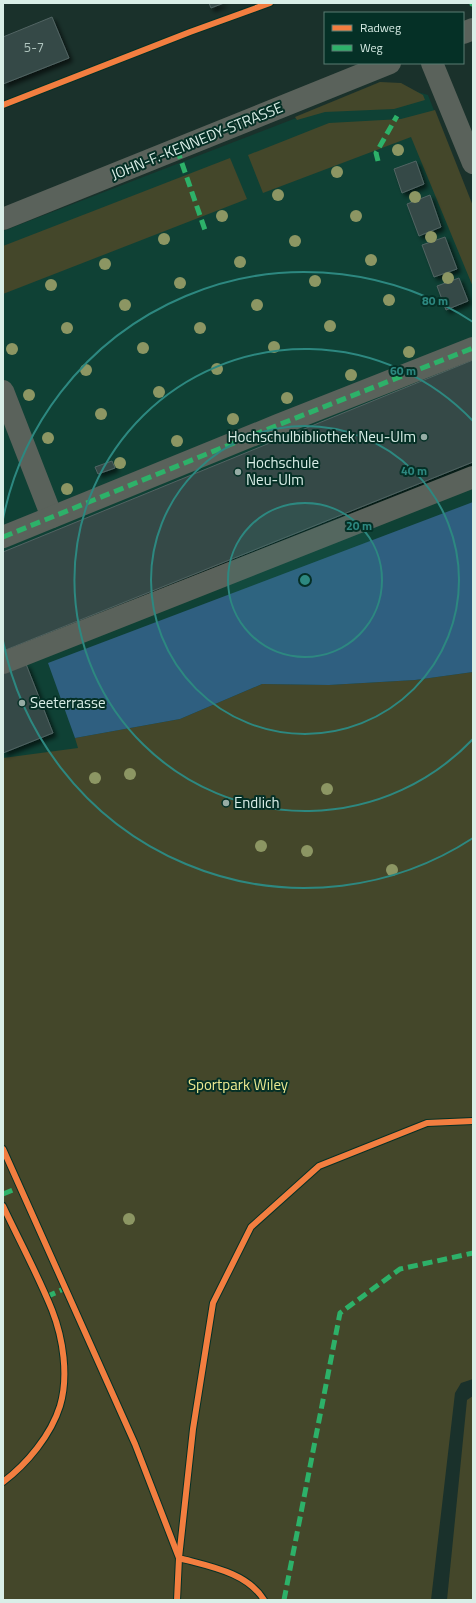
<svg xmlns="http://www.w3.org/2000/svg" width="476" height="1603" viewBox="0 0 476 1603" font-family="'Titillium Web',sans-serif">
	<defs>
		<filter id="shadow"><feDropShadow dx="3.5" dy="3.5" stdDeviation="2" flood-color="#0009"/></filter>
	</defs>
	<rect width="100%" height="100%" fill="#1a312b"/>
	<polygon fill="#0f4135" points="387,83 428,95 473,209 473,714 3,791 3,231"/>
	<g fill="#44472a">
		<polygon points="380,82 401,83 423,95 425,100 394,109 325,112 297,120 295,117"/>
		<polygon points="435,110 473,206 473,287 411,137 263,193 248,155 329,123 401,119"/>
		<polygon points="230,158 247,199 3,294 3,246"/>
		<polygon points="473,672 473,1379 461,1383 455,1393 431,1600 3,1600 3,758 78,748 75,738 180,719 262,684 329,685 415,680"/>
		<polygon points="473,1396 473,1600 447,1600 467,1400"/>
	</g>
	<polygon fill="#2f5f80" points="473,502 473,672 415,680 329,685 262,684 180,719 75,738 48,663"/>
	<g fill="#364946" stroke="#516463" filter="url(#shadow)">
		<polygon points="209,3 224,3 211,8"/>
		<polygon points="52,17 69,58 3,84 3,37"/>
		<polygon points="416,161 424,184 402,193 394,169"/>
		<polygon points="430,195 441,227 419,236 407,204"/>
		<polygon points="445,237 457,269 434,277 422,245"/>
		<polygon points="459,278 468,301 446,310 437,286"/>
		<polygon points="473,360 473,462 3,651 3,552"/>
		<polygon points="112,461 115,468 98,474 95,467"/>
		<polygon points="26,664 53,733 3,753 3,673"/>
	</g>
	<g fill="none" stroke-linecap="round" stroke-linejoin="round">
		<g stroke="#5a625b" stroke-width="22">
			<polyline points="463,33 473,29"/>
			<polyline points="432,63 473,163"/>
			<polyline points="3,219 390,63"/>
			<polyline points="3,391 52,517"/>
			<polyline points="3,537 278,425 473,348"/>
			<polyline points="3,663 473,477"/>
		</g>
		<g stroke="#2db169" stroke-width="5" stroke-dasharray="10 5" stroke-linecap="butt">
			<polyline points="471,3 473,5"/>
			<polyline points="177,149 205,230"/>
			<polyline points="378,161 376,153 397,116"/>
			<polyline points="472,162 473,162"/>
			<polyline points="3,537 278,425 473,348"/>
			<polyline points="3,1194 20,1187"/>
			<polyline points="46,1297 66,1288"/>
			<polyline points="284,1600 340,1313 400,1269 473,1253"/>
		</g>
		<g stroke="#053026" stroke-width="8">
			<g id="cycleway">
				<polyline points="3,105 190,32 270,3"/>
				<polyline points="3,1149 135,1444 179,1558 177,1600"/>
				<path d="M3,1206C19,1240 38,1275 52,1310C63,1338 69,1376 60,1406C51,1435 27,1464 3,1482"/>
				<path d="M264,1600C247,1572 208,1566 179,1558L193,1429L213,1303L251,1227L319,1166L427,1123L473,1121"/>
			</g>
		</g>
		<use href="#cycleway" stroke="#f27e40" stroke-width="6"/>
	</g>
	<g fill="#8c9663">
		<circle cx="398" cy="150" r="6"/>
		<circle cx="337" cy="172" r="6"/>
		<circle cx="278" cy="195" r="6"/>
		<circle cx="415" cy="197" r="6"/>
		<circle cx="222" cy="216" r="6"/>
		<circle cx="356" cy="216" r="6"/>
		<circle cx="431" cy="237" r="6"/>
		<circle cx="164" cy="239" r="6"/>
		<circle cx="295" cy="241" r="6"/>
		<circle cx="371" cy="260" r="6"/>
		<circle cx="240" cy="262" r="6"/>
		<circle cx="105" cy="264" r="6"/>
		<circle cx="448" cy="278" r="6"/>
		<circle cx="315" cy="281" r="6"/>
		<circle cx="180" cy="283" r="6"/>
		<circle cx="51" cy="285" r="6"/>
		<circle cx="389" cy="300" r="6"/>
		<circle cx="125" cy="305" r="6"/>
		<circle cx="257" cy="305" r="6"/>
		<circle cx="330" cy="326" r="6"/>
		<circle cx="67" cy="328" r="6"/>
		<circle cx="200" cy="328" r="6"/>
		<circle cx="274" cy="347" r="6"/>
		<circle cx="143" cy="348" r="6"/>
		<circle cx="12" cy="349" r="6"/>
		<circle cx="409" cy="352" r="6"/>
		<circle cx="217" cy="369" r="6"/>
		<circle cx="86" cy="370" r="6"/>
		<circle cx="351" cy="375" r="6"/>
		<circle cx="159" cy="392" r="6"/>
		<circle cx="29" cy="395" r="6"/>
		<circle cx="287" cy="398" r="6"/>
		<circle cx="101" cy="414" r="6"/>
		<circle cx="233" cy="419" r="6"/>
		<circle cx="48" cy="438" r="6"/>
		<circle cx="177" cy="441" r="6"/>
		<circle cx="120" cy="463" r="6"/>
		<circle cx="67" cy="489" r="6"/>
		<circle cx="130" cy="774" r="6"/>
		<circle cx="95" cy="778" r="6"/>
		<circle cx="327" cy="789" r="6"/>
		<circle cx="261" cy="846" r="6"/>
		<circle cx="307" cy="851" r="6"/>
		<circle cx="392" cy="870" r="6"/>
		<circle cx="129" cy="1219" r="6"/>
	</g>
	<circle cx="305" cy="580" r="77" fill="#2d8880" fill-opacity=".12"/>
	<g fill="none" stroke="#2d8880" stroke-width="2">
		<circle cx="305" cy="580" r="77"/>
		<circle cx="305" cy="580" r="154"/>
		<path d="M473 739A231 231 0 1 1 473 421"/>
		<path d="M473 838A308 308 0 0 1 3 641M3 519A308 308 0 0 1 473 322"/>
	</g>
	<g fill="#96aca5" stroke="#053026" stroke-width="1.5">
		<circle cx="424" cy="437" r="4"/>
		<circle cx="238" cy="472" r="4"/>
		<circle cx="22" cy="703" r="4"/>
		<circle cx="226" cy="803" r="4"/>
	</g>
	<g text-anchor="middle" stroke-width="4" stroke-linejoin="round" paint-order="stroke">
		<g font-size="13" fill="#b0c5bf">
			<text x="34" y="52">5-7</text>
		</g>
		<g font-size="15" fill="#d9eee7" stroke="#053026">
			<text transform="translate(197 141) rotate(-22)" y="5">JOHN-F.-KENNEDY-STRASSE</text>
		</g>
		<g font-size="15" fill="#d9eee7" stroke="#053026" text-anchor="start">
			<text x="416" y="442" text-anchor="end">Hochschulbibliothek Neu-Ulm</text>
			<text x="246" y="468">Hochschule<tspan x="246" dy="17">Neu-Ulm</tspan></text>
			<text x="30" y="708">Seeterrasse</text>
			<text x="234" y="808">Endlich</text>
		</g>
		<g font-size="15" fill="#eae891" stroke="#053026">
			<text x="238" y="1090">Sportpark Wiley</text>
		</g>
	</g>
	<circle cx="305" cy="580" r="6" fill="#2d8880" stroke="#053026" stroke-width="2"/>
	<g font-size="12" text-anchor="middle" font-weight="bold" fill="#2d8880" stroke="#053026" stroke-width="4" stroke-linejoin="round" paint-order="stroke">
		<text x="435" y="305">80 m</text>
		<text x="403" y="375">60 m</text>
		<text x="414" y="475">40 m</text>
		<text x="359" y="530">20 m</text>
	</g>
	<rect width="476" height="1603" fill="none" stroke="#d9eee7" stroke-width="8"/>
	<rect x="324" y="12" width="140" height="52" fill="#053026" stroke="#5a7c73"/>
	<rect x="332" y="25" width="20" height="6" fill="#f27e40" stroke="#5a7c73"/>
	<text x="360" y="32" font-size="12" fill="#d9eee7">Radweg</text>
	<rect x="332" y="45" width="20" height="6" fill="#2db169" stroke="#5a7c73"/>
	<text x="360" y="52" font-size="12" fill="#d9eee7">Weg</text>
</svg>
